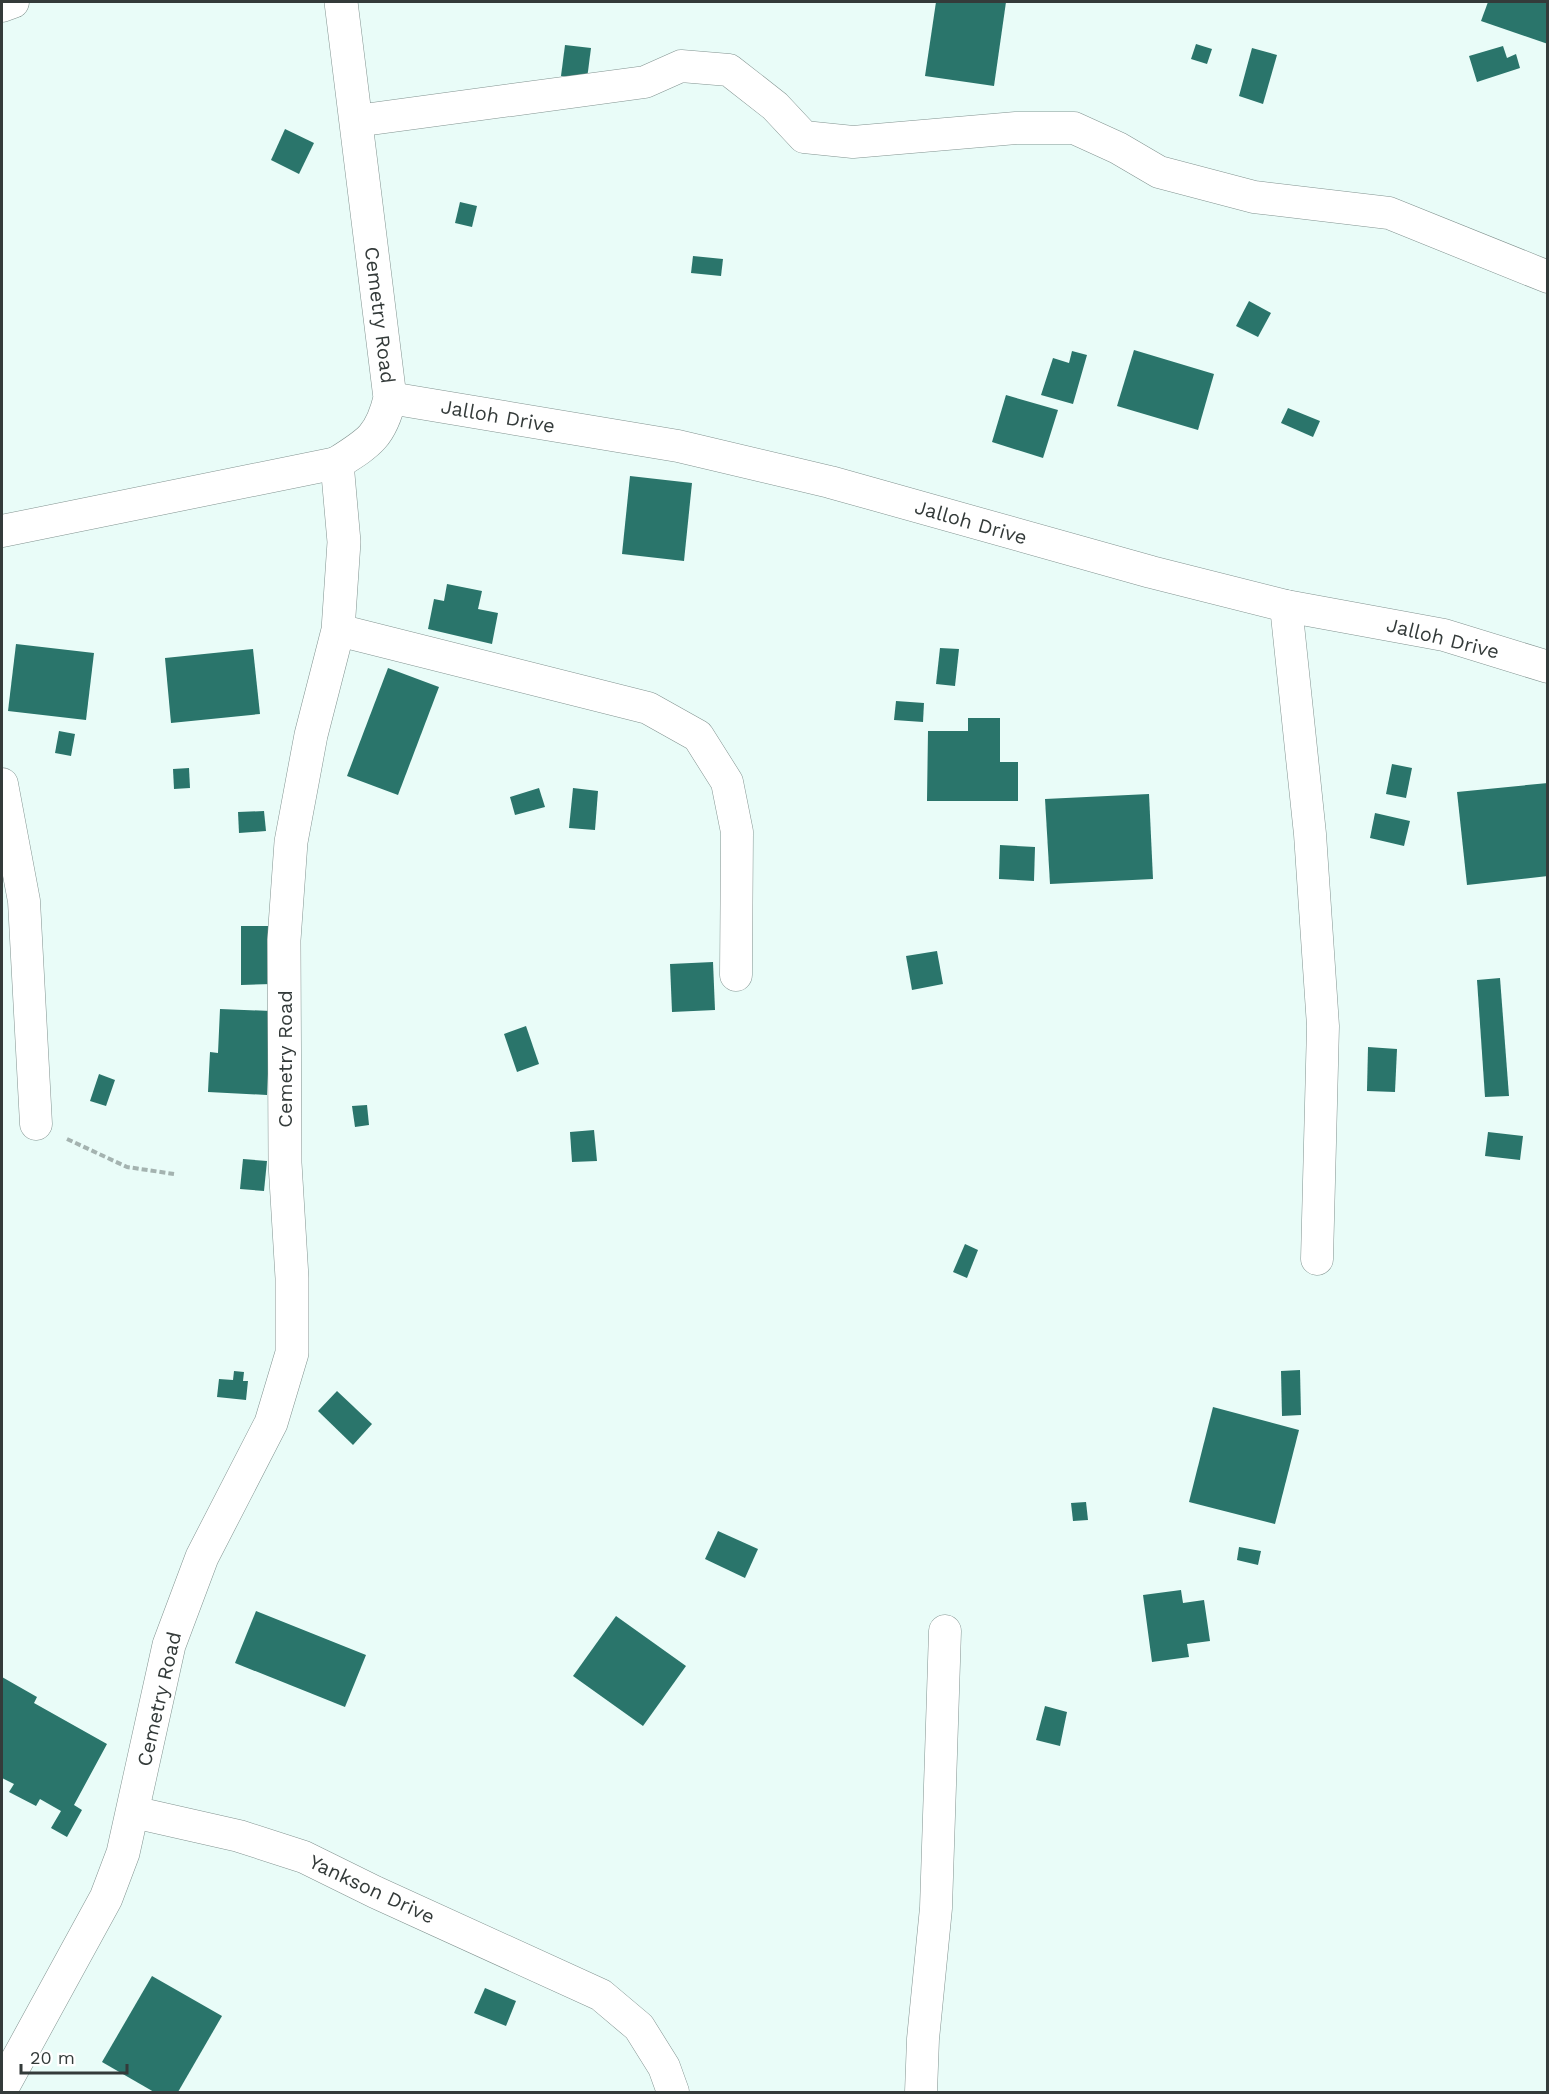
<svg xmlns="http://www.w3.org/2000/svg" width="1549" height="2094" viewBox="0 0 1549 2094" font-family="'Work Sans',sans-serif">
	<rect width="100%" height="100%" fill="#e9fcf8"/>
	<g fill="#2a756b">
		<polygon points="936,2 1006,2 994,86 925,76"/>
		<polygon points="1488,2 1548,2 1548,44 1481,21"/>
		<polygon points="1196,44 1212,49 1207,64 1191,59"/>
		<polygon points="565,45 591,48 587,79 561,76"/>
		<polygon points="1503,46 1507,58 1516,54 1520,68 1477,82 1469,56"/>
		<polygon points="1252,48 1277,55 1263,104 1239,96"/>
		<polygon points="285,129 314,143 299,174 271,160"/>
		<polygon points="460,202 477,206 472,227 455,223"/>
		<polygon points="693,256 723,259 721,276 691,273"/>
		<polygon points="1249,301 1271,313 1258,337 1236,326"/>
		<polygon points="1134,350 1214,374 1198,430 1117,406"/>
		<polygon points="1072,351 1087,355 1073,404 1041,395 1053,358 1069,363"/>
		<polygon points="1006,395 1058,410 1043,458 992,442"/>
		<polygon points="1288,408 1320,421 1313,437 1281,423"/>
		<polygon points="630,476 692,483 684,561 622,554"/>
		<polygon points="447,584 482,591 478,609 498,613 492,644 428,629 434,599 444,601"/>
		<polygon points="16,644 94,653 86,720 8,711"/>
		<polygon points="940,648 959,649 955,686 936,684"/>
		<polygon points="253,649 260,714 171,723 165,658"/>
		<polygon points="388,668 439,687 398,795 347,776"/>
		<polygon points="896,701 924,703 923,722 894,720"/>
		<polygon points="968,718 1000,718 1000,762 1018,762 1018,801 927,801 928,731 968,731"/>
		<polygon points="59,731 75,734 71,756 55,753"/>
		<polygon points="1392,764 1412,768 1406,798 1386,794"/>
		<polygon points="189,768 190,788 174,789 173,769"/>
		<polygon points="1548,783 1548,876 1467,885 1457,792"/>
		<polygon points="539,788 545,807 515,815 510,797"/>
		<polygon points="573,788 598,791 595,830 569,828"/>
		<polygon points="1149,794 1153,879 1050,884 1045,799"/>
		<polygon points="264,811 266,831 239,833 238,812"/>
		<polygon points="1375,813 1410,821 1404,846 1370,838"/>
		<polygon points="1000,845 1035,847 1034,881 999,879"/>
		<polygon points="241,926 272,926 272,984 241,985"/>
		<polygon points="937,951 943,984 912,990 906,956"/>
		<polygon points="713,962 715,1010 672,1012 670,964"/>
		<polygon points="1500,978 1509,1096 1485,1097 1477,980"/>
		<polygon points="220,1009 271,1011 267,1095 208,1092 210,1052 218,1053"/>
		<polygon points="526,1026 539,1064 517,1072 504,1034"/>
		<polygon points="1368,1047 1397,1049 1395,1092 1367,1091"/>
		<polygon points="99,1074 115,1080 106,1106 90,1101"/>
		<polygon points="367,1105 369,1125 355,1127 352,1106"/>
		<polygon points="594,1130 597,1161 572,1162 570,1132"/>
		<polygon points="1488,1132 1523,1136 1520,1160 1485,1156"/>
		<polygon points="243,1159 267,1161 264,1191 240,1189"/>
		<polygon points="965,1244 978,1250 967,1278 953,1272"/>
		<polygon points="1300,1370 1301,1415 1282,1416 1281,1371"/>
		<polygon points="234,1371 244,1372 243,1381 248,1381 246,1400 217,1397 219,1379 233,1380"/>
		<polygon points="337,1391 372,1424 353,1445 318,1411"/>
		<polygon points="1213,1407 1299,1430 1275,1524 1189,1502"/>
		<polygon points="1086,1502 1088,1520 1073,1521 1071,1503"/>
		<polygon points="718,1531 758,1549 745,1578 705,1559"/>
		<polygon points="1239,1547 1261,1551 1258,1565 1237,1560"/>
		<polygon points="1181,1590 1183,1603 1204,1600 1210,1641 1187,1644 1189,1657 1152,1662 1143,1595"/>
		<polygon points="256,1611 366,1655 345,1707 235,1663"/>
		<polygon points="616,1616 686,1666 643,1726 573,1676"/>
		<polygon points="2,1677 37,1697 34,1703 107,1744 74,1805 82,1810 67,1837 51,1828 61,1811 40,1799 36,1806 9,1792 14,1784 2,1778"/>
		<polygon points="1045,1706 1067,1712 1060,1746 1036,1740"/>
		<polygon points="152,1976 222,2016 178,2092 154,2092 102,2062"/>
		<polygon points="485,1988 516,2001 506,2026 474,2013"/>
	</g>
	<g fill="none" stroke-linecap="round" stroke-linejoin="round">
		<g stroke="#829390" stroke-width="33">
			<g id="street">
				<polyline points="2,6 13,2"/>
				<polyline points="356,121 645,82 681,66 729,70 775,106 804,137 853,142 1016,128 1074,128 1118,148 1159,172 1254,197 1389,213 1548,277"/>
				<polyline points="390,398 678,446 830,482 1151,572 1286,606 1444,635 1548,667"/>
				<polyline points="2,531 337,463"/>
				<polyline points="1286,606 1310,834 1323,1026 1317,1259"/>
				<polyline points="338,630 648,708 698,736 727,782 737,832 736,975"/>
				<polyline points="2,784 24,901 36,1124"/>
				<polyline points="133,1812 239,1836 304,1857 375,1892 601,1995 639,2027 664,2067 673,2092"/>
				<polyline points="921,2092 923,2039 936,1908 945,1631"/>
			</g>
		</g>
		<g stroke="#829390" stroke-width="34">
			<path id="secondary" d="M2,2088L106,1898L123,1853L169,1645L202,1557L271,1423L292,1353V1278L285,1163L284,940L291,842L311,735L338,630L344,542L337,463C369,443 381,436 390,398L341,2"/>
		</g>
		<polyline stroke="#a4b3b0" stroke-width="4" stroke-dasharray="6 3" stroke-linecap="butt" points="67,1139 127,1167 174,1174"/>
		<use href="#street" stroke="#fff" stroke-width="32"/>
		<use href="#secondary" stroke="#fff" stroke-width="33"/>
	</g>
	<g text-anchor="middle" stroke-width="6" stroke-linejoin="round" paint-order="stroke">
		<g font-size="20" fill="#343b3a" stroke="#fff">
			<text transform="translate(380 315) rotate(83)" y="7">Cemetry Road</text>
			<text transform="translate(498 416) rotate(10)" y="7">Jalloh Drive</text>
			<text transform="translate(971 522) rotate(16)" y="7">Jalloh Drive</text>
			<text transform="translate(1443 638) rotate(14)" y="7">Jalloh Drive</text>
			<text transform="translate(285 1059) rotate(-90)" y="7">Cemetry Road</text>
			<text transform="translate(159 1699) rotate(-77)" y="7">Cemetry Road</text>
			<text transform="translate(372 1889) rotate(25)" y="7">Yankson Drive</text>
		</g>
	</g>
	<rect width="1549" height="2094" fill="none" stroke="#343b3a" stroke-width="6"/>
	<path d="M21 2064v9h106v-9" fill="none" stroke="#343b3a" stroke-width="3"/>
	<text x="30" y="2064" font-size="18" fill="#343b3a" stroke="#ffffff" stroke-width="4.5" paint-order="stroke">20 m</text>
</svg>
